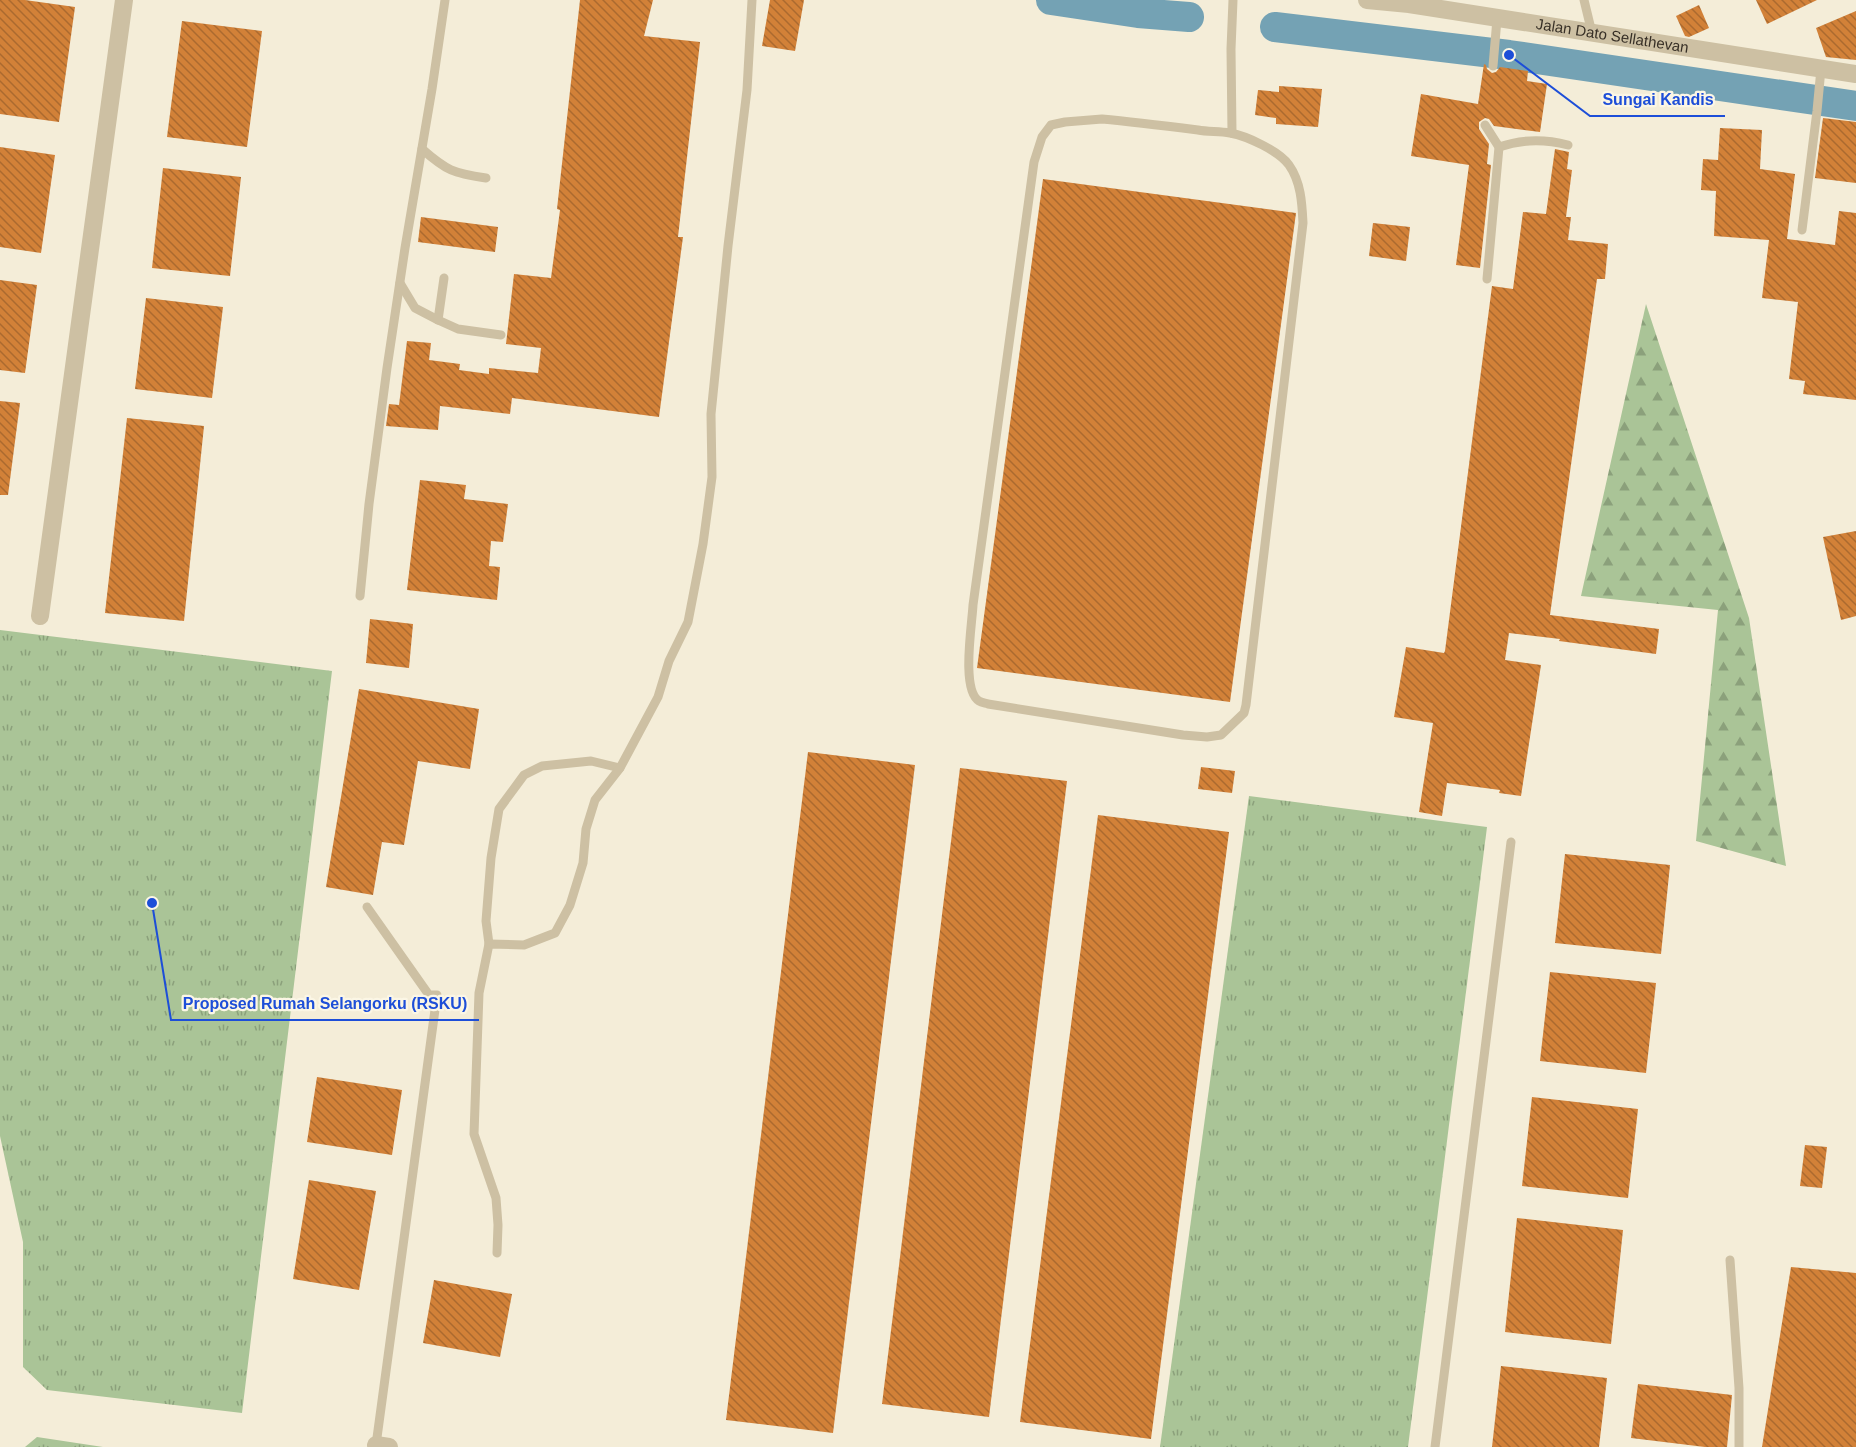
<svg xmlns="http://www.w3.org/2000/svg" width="1856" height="1447" viewBox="0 0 1856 1447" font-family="Helvetica,sans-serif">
	<defs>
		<pattern id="grass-tufts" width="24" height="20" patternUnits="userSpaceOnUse" patternTransform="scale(1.5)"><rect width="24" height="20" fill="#aac497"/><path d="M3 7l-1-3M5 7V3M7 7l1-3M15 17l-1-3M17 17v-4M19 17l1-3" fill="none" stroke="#8ba07b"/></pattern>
		<pattern id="forest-firs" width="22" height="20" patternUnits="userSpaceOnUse" patternTransform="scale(1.5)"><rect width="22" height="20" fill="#aac497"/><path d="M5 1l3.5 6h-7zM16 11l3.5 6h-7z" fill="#8ba07b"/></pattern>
		<pattern id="building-back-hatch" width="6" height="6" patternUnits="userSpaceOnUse" patternTransform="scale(1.5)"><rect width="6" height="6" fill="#d28138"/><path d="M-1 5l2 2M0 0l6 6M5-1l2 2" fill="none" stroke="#ab6a2f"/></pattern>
	</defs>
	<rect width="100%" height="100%" fill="#f4edd8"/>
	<g fill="url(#grass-tufts)">
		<polygon points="0,630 332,671 242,1413 47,1390 23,1367 23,1242 0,1136"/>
		<polygon points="1249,796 1487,827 1408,1447 1160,1447"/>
		<polygon points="37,1437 103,1447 25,1447"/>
	</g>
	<polygon fill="url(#forest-firs)" points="1646,304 1749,618 1786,866 1696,841 1718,610 1581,596"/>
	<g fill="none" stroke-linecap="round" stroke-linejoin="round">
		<g stroke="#74a2b4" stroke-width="30">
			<polyline points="1051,0 1138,13 1189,17"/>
			<polyline points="1275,27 1509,55 1856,106"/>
		</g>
	</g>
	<g fill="url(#building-back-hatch)">
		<polygon points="0,0 25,0 75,7 59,122 0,114"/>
		<polygon points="580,0 653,0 644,36 700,42 678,237 683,237 659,417 512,398 510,414 440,406 438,430 386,426 389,404 399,405 407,341 431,343 429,360 460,364 459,370 489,374 489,368 538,373 541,348 506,344 514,274 551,278 560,210 557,209"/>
		<polygon points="770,0 804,0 795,51 762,46"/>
		<polygon points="1756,0 1817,0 1767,24"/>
		<polygon points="1699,5 1709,28 1689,37 1685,36 1676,16"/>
		<polygon points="1856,11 1856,60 1826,57 1816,28"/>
		<polygon points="182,21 262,31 247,147 167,137"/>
		<polygon points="1484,64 1486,65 1487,69 1492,73 1496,72 1500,67 1528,71 1527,81 1547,84 1540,132 1494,126 1489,119 1485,118 1479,122 1479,129 1489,144 1487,164 1491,165 1480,268 1456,265 1469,165 1411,156 1421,94 1478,104"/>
		<polygon points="1279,86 1322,89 1318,127 1276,124 1276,118 1255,115 1258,90 1279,92"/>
		<polygon points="1823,118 1856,122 1856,183 1815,178"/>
		<polygon points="1720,128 1762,130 1760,169 1795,174 1787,239 1835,245 1839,211 1856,213 1856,400 1803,394 1805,381 1789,379 1798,302 1762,298 1769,240 1714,236 1716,191 1701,190 1703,159 1718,160"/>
		<polygon points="0,147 55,155 41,253 0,247"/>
		<polygon points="1555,149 1569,152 1567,169 1572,170 1566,217 1571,217 1568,240 1608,244 1605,279 1597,279 1550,615 1659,629 1656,654 1559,641 1560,639 1509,633 1505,660 1541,665 1521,796 1499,793 1500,790 1447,783 1442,816 1419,812 1433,723 1394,717 1406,647 1444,653 1445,651 1492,286 1513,289 1523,212 1546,214"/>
		<polygon points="163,168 241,177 230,276 152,268"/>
		<polygon points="1043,179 1296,213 1230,702 977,668"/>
		<polygon points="421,217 498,227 495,252 418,242"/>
		<polygon points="1373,223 1410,227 1406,261 1369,256"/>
		<polygon points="0,280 37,285 25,373 0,370"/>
		<polygon points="146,298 223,307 212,398 135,389"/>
		<polygon points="0,401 20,403 8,495 0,495"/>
		<polygon points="127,418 204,426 184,621 105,613"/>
		<polygon points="420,480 466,485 464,499 508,504 503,542 491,541 489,566 500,567 497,600 407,590"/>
		<polygon points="1856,531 1856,616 1841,620 1823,537"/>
		<polygon points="370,619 413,624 409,668 366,663"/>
		<polygon points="359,689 479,709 470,769 418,761 404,845 382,842 373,895 326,887"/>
		<polygon points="808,752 915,765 833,1433 726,1420"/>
		<polygon points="1201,767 1235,771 1232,793 1198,789"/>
		<polygon points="960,768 1067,781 989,1417 882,1404"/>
		<polygon points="1098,815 1229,832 1151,1439 1020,1422"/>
		<polygon points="1565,854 1670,865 1661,954 1555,943"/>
		<polygon points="1550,972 1656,983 1646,1073 1540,1061"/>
		<polygon points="317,1077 402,1090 392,1155 307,1142"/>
		<polygon points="1532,1097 1638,1109 1628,1198 1522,1186"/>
		<polygon points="1805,1145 1827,1147 1822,1188 1800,1186"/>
		<polygon points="309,1180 376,1191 359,1290 293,1279"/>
		<polygon points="1517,1218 1623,1230 1611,1344 1505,1332"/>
		<polygon points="1791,1267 1856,1273 1856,1447 1762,1447"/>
		<polygon points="434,1280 512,1294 500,1357 423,1343"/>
		<polygon points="1501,1366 1607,1378 1599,1447 1492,1447"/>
		<polygon points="1638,1384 1732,1395 1727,1447 1705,1447 1631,1438"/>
	</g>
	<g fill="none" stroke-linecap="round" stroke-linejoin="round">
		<g stroke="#cdc0a3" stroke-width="9">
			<polyline points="1584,0 1592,33"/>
			<polyline points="1493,66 1497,19"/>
			<path d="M1102,119C1134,122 1166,126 1198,130C1208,132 1219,131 1230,133C1247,136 1279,151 1289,165C1301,182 1302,203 1303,223L1246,705L1244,713L1221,735L1207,737L1183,735L988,704C985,703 982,703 979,701C961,690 972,625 973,605L1034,162L1042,137L1051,125L1065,122Z"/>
			<polyline points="1485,125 1499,147 1487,279"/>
			<polyline points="1232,133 1231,49 1233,0"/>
			<path d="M1499,147C1522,139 1545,139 1568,145"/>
			<path d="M422,149C447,171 453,173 486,178"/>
			<polyline points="1802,230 1817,111 1821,69"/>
			<polyline points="400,283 415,308 438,320 458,329 501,335"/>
			<polyline points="438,320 444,278"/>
			<polyline points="360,596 369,504 387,368 405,248 432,89 445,0"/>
			<polyline points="367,907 429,995 437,995 376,1445"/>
			<polyline points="489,944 486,921 491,858 499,809 524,775 542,766 591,761 620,768"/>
			<polyline points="497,1253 498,1225 496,1198 474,1134 479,993 489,944 524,945 555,933 570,905 583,863 586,829 595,800 620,768 658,697 669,661 688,622 703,544 712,477 711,414 728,246 747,90 752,0"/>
			<polyline points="1730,1260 1739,1388 1739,1447"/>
			<polyline points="1435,1447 1511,842"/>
		</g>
		<g stroke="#cdc0a3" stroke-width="18">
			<path id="s1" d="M1367,0L1409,4L1856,74"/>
			<polyline points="40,616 124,0"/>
			<polyline points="376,1445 389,1447"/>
		</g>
	</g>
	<g text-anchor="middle" stroke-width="4.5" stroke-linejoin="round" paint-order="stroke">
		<g font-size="15" fill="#372f26" stroke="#fbf6e5">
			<text dy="5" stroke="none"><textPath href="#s1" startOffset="248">Jalan Dato Sellathevan</textPath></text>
		</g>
	</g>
	<path fill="none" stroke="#1d4ed8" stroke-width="2" d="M1509 55L1590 116H1725M152 903L171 1020H479"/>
	<g fill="#1d4ed8" stroke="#fbf6e5" stroke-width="2">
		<circle cx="1509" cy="55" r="6"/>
		<circle cx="152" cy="903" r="6"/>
	</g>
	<g font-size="16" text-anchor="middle" font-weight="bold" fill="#1d4ed8" stroke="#fbf6e5" stroke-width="4.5" stroke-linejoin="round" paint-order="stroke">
		<text x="1658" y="105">Sungai Kandis</text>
		<text x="325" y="1009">Proposed Rumah Selangorku (RSKU)</text>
	</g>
</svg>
